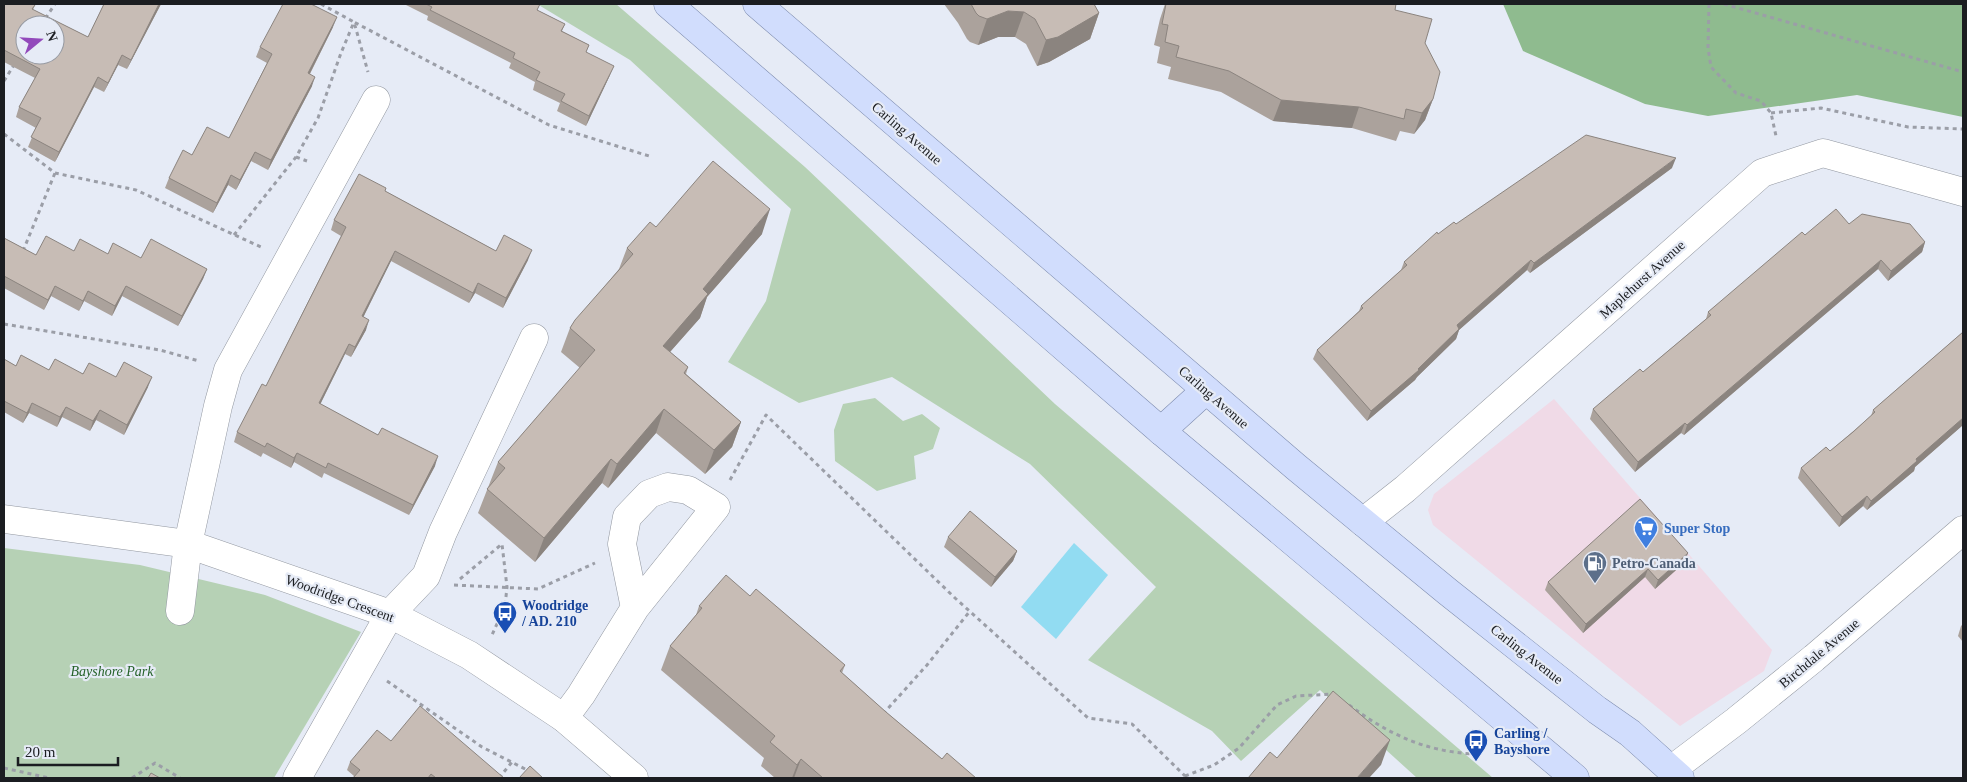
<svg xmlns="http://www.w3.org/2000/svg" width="1967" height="782" viewBox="0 0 1967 782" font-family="'Times New Roman',serif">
	<rect width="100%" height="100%" fill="#e6ebf6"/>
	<polygon fill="#f0dae7" points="1554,399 1772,650 1764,671 1680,726 1433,525 1428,510 1434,494"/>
	<g fill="#b6d1b5">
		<polygon points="537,4 616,4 805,167 1055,404 1493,778 1417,778 1320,690 1241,761 1212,731 1088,660 1156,587 1030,464 892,377 799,403 728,362 766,301 791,209 630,60"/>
		<polygon points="875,398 903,421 922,414 940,428 933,449 914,456 916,479 877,491 835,461 834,430 843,404"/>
		<polygon points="4,548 140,565 265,595 361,632 274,778 4,778"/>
	</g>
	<polygon fill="#8fbb8f" points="1503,4 1963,4 1963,117 1857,95 1708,116 1645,104 1523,51"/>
	<polygon fill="#92dcf2" points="1074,543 1108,575 1056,639 1021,607"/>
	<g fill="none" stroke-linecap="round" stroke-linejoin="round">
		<g stroke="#9297a0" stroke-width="29">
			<g id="minor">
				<polyline points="4,519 188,544 390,614 469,655 564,718 634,778"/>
				<polyline points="1363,522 1405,489 1762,173 1823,153 1963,192"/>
				<polyline points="180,611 188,544 218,406 228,370 376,100"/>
				<polyline points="564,718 581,695 635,608 716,507 688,490 668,487 649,494 627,517 622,544 635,608"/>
				<polyline points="1671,770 1736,721 1814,658 1963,530"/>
				<polyline points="297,778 390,614 426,576 443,532 534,338"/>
			</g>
		</g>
		<g stroke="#7e8caf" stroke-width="29">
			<g id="major">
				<polyline points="668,4 1161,431 1575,778"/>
				<polyline points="757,4 1296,467 1448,592 1597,710 1630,733 1680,778"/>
				<polyline points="1161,431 1206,390"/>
			</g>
		</g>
		<g stroke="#9b9ea7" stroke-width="3" stroke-dasharray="4 4" stroke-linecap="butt">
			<polyline points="321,4 354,22 368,72"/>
			<polyline points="1709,4 1708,48 1711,67 1736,93 1761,101 1771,113 1776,136"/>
			<polyline points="1724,4 1963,72"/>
			<polyline points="41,25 55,4"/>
			<polyline points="4,81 14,65"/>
			<polyline points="1771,113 1821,108 1908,127 1963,129"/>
			<polyline points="4,134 55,173 136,190 261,247"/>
			<polyline points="296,157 307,161"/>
			<polyline points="234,235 296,157 318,118 341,53 354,22 549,125 649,156"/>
			<polyline points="23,251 55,173"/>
			<polyline points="4,324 160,350 199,361"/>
			<polyline points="730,480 766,415 955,598 1088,718 1132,724 1185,776 1184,778"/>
			<polyline points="460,579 502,544 507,587 505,606 492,635"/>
			<polyline points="454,585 538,589 595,563"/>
			<polyline points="387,681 482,747 529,771"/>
			<path d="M1349,705C1388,734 1424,751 1473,754"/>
			<polyline points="883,714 927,665 970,611"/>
			<polyline points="4,768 49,778"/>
			<polyline points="1185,776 1214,765 1239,748 1277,705 1296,696 1334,694"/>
			<polyline points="132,778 155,763 180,778"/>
			<polyline points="499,778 512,762"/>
		</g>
		<use href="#minor" stroke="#fff" stroke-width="28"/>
		<use href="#major" stroke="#d1ddfd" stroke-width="28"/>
	</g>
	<g fill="#aba29c">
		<polygon points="4,4 35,5 33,10 88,37 104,4 161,4 127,69 118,65 104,92 94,87 55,162 28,147 36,128 16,117 19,107 35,78 4,62"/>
		<polygon points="404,4 540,4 537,10 565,24 562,31 589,45 586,52 610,75 586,126 557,111 560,103 533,90 535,82 509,68 511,63 427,20 428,16"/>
		<polygon points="944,4 1094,4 1099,13 1090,39 1049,62 1037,66 1026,44 1015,37 998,37 978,45 970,42 967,39 958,23"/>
		<polygon points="1165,4 1396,4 1395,10 1425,43 1433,99 1425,120 1414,134 1400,131 1396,141 1352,128 1273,121 1221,92 1168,79 1171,67 1157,63 1160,47 1154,45 1160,19"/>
		<polygon points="333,27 310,74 312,86 268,170 251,161 236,190 228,185 213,213 165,188 169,178 192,155 229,138 267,63 256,57 260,47"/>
		<polygon points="1672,168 1530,273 1527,270 1459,330 1456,339 1417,377 1415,380 1367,421 1313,359 1317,350 1359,311 1361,306 1401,270 1404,262 1438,234 1456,224"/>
		<polygon points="385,191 496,251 528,260 503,308 475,293 469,303 391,261 363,317 366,330 351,357 345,354 320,404 435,466 409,515 324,473 322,478 294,462 291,468 263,453 261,457 234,442 237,432 266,386 341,236 331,230 334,220"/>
		<polygon points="1849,224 1925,242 1922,252 1888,281 1878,269 1684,435 1681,433 1635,472 1590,419 1593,409 1643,372 1706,319 1708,312 1805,235"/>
		<polygon points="656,227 762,234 707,297 700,318 670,352 688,367 686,374 741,422 732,447 705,474 656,433 608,488 602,483 535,562 478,513 498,462 580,368 561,352 570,328 619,269 627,248"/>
		<polygon points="4,238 36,255 74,251 108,254 207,269 203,279 178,326 122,296 112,316 84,301 79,311 51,296 44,310 4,288"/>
		<polygon points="1963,332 1963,425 1915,467 1914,471 1867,510 1863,506 1839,527 1798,478 1801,468 1830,451 1871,416 1873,410"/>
		<polygon points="4,359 16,366 116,377 148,387 124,435 96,420 90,431 62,417 57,427 29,413 23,423 4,412"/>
		<polygon points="948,537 1017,551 1013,561 991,587 944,547"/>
		<polygon points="1685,562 1655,589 1645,577 1583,633 1545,590 1548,582"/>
		<polygon points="750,596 845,665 842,673 886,712 942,759 976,778 775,778 761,766 764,758 661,670 670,646 696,615 699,606"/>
		<polygon points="1963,624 1963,642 1958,636 1961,626"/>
		<polygon points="391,741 504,778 353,778 354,776 347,770 350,762"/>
	</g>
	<g fill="#8b847f">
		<polygon points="159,4 161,4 127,69 131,60"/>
		<polygon points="1008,11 1024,12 1015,37 998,37 978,45 987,19"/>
		<polygon points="1099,13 1090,39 1049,62 1037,66 1046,40"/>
		<polygon points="337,17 333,27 305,83 308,73"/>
		<polygon points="122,55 118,65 104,92 108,83"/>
		<polygon points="614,66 610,75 586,126 589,116"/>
		<polygon points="98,77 94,87 55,162 59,152"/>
		<polygon points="315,77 312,86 268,170 271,160"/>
		<polygon points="1433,99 1425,120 1414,134 1422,113"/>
		<polygon points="1281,100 1359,107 1352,128 1273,121"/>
		<polygon points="255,152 251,161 236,190 240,180"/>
		<polygon points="1676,158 1672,168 1530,273 1534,263"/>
		<polygon points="231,175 228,185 213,213 217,203"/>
		<polygon points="770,209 762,234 707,297 700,318 654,370 663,346 703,289"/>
		<polygon points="1925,242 1922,252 1888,281 1891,271"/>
		<polygon points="532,250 528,260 503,308 506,298"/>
		<polygon points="395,251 391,261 359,326 362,316"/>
		<polygon points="1531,260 1527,270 1459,330 1456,339 1417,377 1415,380 1367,421 1371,411 1418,369 1457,325"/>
		<polygon points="1881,260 1878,269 1684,435 1687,425"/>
		<polygon points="207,269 203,279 178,326 182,316"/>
		<polygon points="478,283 475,293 469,303 473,293"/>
		<polygon points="55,286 51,296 44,310 48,300"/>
		<polygon points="126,286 122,296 112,316 115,306"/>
		<polygon points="88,291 84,301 79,311 83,301"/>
		<polygon points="369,320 366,330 351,357 355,347"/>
		<polygon points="349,344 345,354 316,413 319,403"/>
		<polygon points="152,377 148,387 124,435 127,425"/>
		<polygon points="32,403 29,413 23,423 27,413"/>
		<polygon points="66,407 62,417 57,427 60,417"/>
		<polygon points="664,409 656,433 608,488 617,464"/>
		<polygon points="100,410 96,420 90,431 93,421"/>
		<polygon points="1963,418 1963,425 1915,467 1914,471 1867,510 1871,501 1916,459"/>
		<polygon points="741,422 732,447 705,474 714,450"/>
		<polygon points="1685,423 1681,433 1635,472 1638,462"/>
		<polygon points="297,453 294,462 291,468 294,458"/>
		<polygon points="438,456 435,466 409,515 413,505"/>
		<polygon points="611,459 602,483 535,562 544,538"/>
		<polygon points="1867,496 1863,506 1839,527 1842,517"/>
		<polygon points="1017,551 1013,561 991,587 995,577"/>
		<polygon points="1688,553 1685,562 1655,589 1658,580"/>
		<polygon points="1648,569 1645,577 1583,633 1586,624"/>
		<polygon points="1390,740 1381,765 1369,778 1357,778"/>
		<polygon points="801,759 794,778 792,778 797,765"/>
	</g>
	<g fill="#c7bcb5" stroke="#8b847f" fill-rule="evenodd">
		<path d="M4,4H33L35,5L32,9L88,37L104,4H159L131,60L122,55L108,83L98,77L59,152L31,137L41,118L19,107L40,69L4,50ZM25,25H55V55H25Z"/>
		<polygon points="283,4 311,4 337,17 308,73 315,77 271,160 255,152 240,180 231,175 217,203 169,178 183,150 192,155 207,127 229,138 272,54 260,47"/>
		<polygon points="426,4 540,4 537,10 565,24 561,31 589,45 586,52 614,66 589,116 561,101 565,94 536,80 540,72 513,58 515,53 430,10 432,7"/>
		<polygon points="971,4 1094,4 1099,13 1058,37 1046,40 1035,19 1024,12 1008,11 987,19 979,16 976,13"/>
		<polygon points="1166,4 1396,4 1395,10 1432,19 1425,43 1440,72 1433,99 1422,113 1406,109 1404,119 1359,107 1281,100 1229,71 1176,57 1179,46 1165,42 1168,25 1162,24"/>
		<polygon points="1586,135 1676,158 1534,263 1531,260 1457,325 1459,329 1418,369 1419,370 1371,411 1317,350 1363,308 1361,306 1407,265 1404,262 1437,232 1438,234 1454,222 1456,224"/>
		<polygon points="713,161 770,209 703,289 708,294 663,346 688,367 684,373 741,422 714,450 664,409 617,464 611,459 544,538 487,489 505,468 498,462 595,350 570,328 575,320 633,254 627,248 650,222 656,227"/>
		<polygon points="359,174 386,188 385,191 496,251 504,235 532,250 506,298 478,283 473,293 395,251 362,316 369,320 355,347 349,344 319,403 378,435 382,428 438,456 413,505 328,463 326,468 297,453 294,458 267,443 265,447 237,432 262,384 266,386 346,227 334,220"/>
		<polygon points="1836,209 1849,224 1862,214 1910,224 1925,242 1891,271 1881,260 1687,425 1685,423 1638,462 1593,409 1640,369 1643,372 1711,315 1708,312 1802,232 1805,235"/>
		<polygon points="46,236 74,251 80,239 108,254 113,243 141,258 151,239 207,269 182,316 126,286 115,306 88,291 83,301 55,286 48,300 4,276 4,238 36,255"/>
		<polygon points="1963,332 1963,418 1916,459 1917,461 1871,501 1867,496 1842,517 1801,468 1826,447 1830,451 1853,432 1875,412 1873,410"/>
		<polygon points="21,355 49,370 55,359 83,374 89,363 116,377 124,362 152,377 127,425 100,410 93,421 66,407 60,417 32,403 27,413 4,401 4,359 16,366"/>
		<polygon points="1640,499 1688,553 1658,580 1648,569 1586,624 1548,582"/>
		<polygon points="970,511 1017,551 995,577 948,537"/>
		<polygon points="726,575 750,596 756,589 845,665 840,671 886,712 942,759 947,753 976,778 823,778 801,759 797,765 770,742 775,736 670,646 702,608 699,606"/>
		<polygon points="1333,691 1390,740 1357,778 1248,778 1270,752 1277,758"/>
		<polygon points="420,706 504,778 436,778 431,774 428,778 353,778 360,770 350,762 377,730 391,741"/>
		<polygon points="530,766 543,778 519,778"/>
		<polygon points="151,773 160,778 148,778"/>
	</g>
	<defs>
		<g id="supermarket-pin" transform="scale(1.25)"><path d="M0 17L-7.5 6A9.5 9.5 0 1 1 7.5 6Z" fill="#3f7fe0" stroke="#e6ebf6"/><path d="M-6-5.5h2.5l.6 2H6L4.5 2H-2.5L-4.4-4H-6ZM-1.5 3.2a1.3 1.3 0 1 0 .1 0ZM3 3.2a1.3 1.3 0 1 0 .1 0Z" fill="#fff"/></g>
		<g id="fuel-pin" transform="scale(1.25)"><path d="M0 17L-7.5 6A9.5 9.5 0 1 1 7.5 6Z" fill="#5c6f8a" stroke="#e6ebf6"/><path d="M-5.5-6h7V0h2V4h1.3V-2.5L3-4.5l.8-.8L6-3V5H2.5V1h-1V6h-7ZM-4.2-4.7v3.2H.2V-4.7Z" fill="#fff"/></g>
		<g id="bus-pin" transform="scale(1.25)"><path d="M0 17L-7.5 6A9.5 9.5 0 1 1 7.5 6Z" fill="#1a4fb4" stroke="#e6ebf6"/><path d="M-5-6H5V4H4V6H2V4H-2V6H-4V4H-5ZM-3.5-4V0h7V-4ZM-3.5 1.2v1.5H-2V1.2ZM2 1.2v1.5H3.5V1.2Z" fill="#fff"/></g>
	</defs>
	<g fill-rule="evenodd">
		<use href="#supermarket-pin" x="1646" y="528"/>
		<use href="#fuel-pin" x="1595" y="563"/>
		<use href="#bus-pin" x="505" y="613"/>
		<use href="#bus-pin" x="1476" y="741"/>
	</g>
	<g text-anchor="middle" stroke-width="4.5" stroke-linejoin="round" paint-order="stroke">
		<g font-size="14" fill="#1b1d21" stroke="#e6ebf6">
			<text transform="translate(907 133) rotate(41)" y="5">Carling Avenue</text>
			<text transform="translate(1642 279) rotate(-42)" y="5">Maplehurst Avenue</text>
			<text transform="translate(1214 397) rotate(41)" y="5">Carling Avenue</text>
			<text transform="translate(340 598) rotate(20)" y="5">Woodridge Crescent</text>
			<text transform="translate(1819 653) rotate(-40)" y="5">Birchdale Avenue</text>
			<text transform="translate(1527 654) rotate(38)" y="5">Carling Avenue</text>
		</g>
		<g font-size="14" font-weight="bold" fill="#366cbe" stroke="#e6ebf6" text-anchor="start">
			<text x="1664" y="533">Super Stop</text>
		</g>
		<g font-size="14" font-weight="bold" fill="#4e5e75" stroke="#e6ebf6" text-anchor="start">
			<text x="1612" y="568">Petro-Canada</text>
		</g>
		<g font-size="14" font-weight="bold" fill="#164399" stroke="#e6ebf6" text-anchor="start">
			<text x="522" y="610">Woodridge<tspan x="522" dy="16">/ AD. 210</tspan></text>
			<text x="1494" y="738">Carling /<tspan x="1494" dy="16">Bayshore</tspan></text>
		</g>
		<g font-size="14" font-style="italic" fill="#26632a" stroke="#e6ebf6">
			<text x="112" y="676">Bayshore Park</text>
		</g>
	</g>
	<rect width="1967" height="782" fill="none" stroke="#1b1d21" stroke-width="10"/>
	<g transform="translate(40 40) rotate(72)"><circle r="24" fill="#e6ebf6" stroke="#9599a1"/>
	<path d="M0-4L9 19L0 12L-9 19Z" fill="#9249bb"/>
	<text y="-8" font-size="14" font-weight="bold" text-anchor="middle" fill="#1b1d21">N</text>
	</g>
	<path d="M18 757v8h100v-8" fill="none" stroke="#1b1d21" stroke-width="2.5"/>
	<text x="25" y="757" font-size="15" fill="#1b1d21" stroke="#e6ebf6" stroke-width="4" paint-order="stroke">20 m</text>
</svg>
